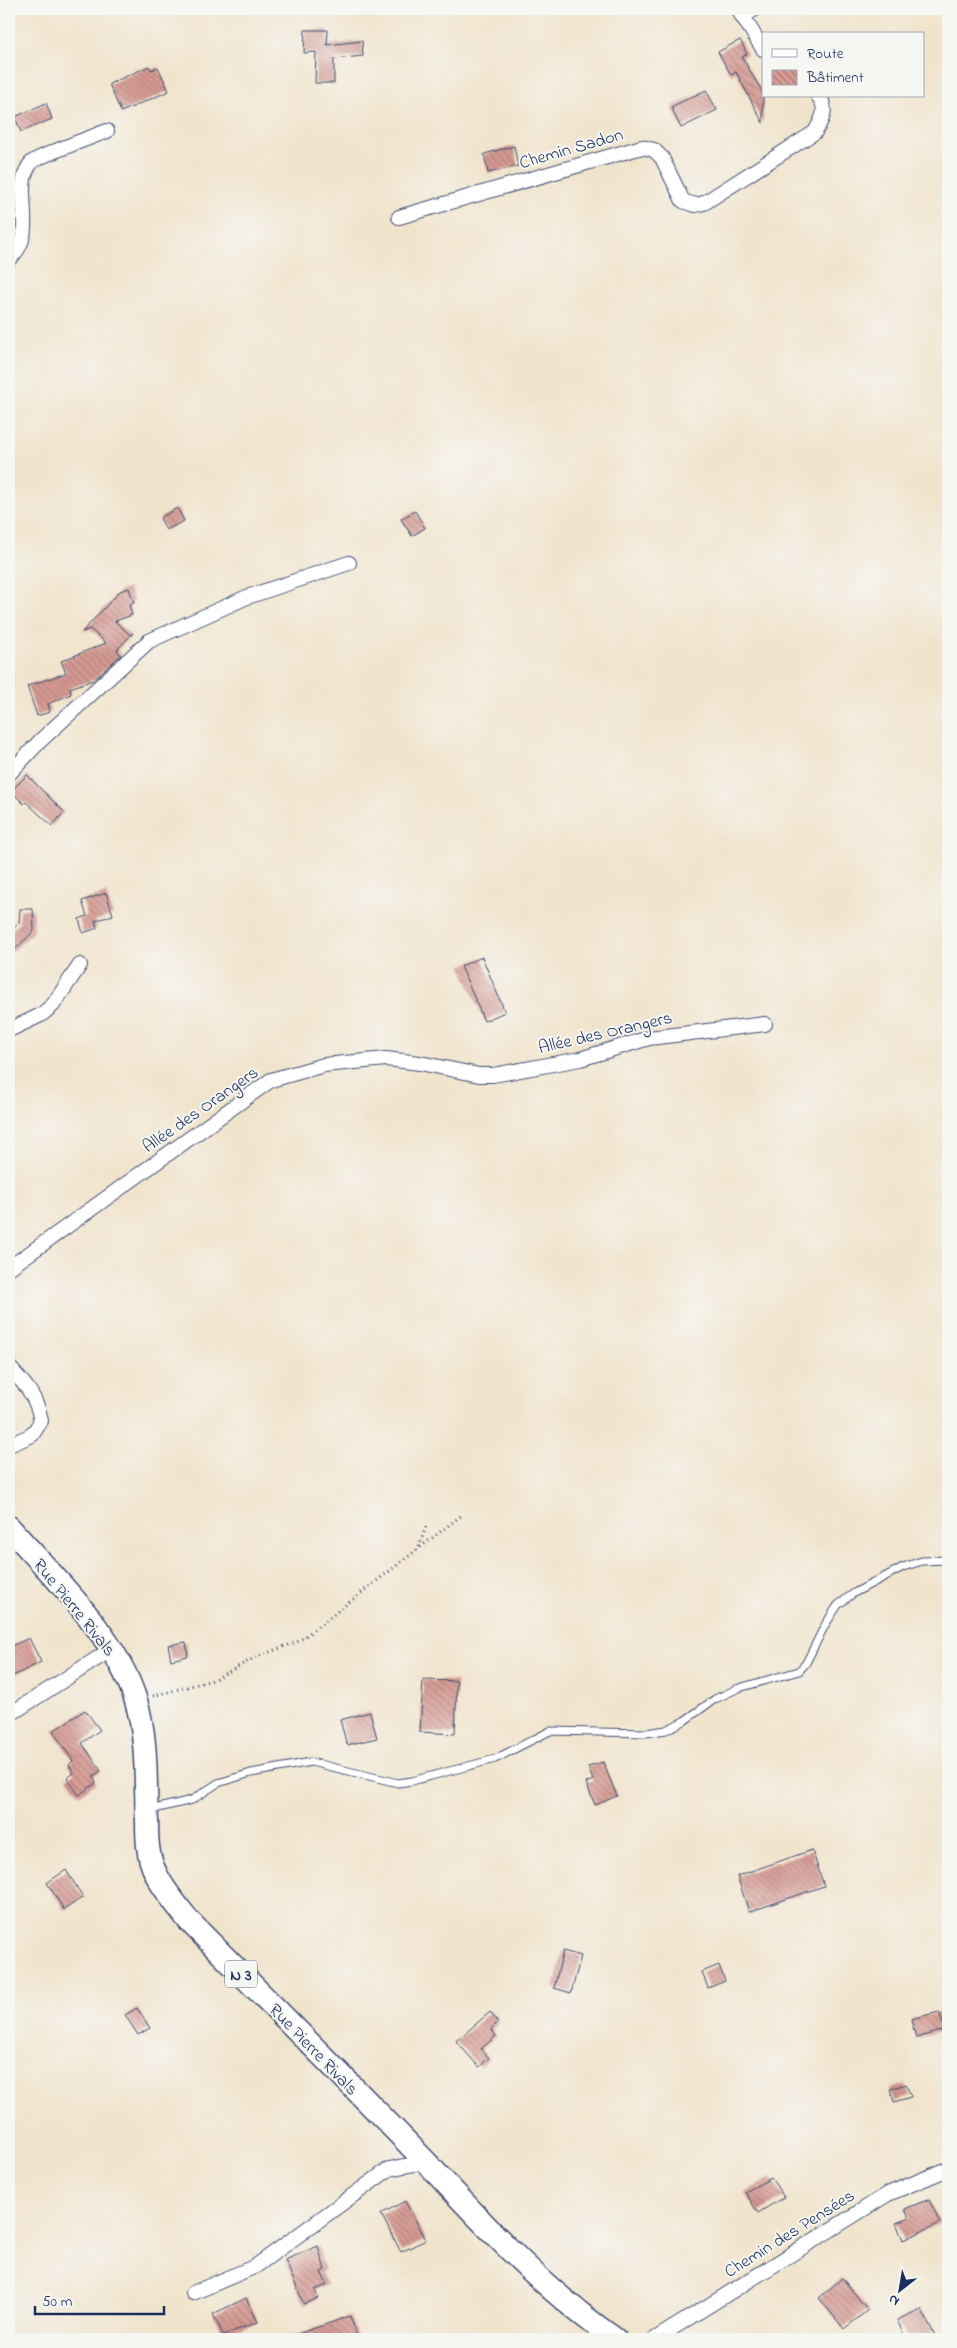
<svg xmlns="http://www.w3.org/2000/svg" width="957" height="2348" viewBox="0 0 957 2348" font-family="'Indie Flower',sans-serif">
	<defs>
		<pattern id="building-back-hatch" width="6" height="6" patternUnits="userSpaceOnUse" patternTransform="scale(1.25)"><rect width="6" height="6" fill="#d69992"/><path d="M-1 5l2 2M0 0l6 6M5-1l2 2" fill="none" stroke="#ad7d7a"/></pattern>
	</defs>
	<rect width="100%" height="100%" fill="#f6f6f2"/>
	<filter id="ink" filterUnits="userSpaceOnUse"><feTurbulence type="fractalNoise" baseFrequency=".02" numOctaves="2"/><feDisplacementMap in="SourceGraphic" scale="10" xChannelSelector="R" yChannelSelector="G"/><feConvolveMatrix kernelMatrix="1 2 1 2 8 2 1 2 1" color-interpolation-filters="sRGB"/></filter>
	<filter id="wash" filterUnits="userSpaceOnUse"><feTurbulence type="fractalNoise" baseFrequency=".0096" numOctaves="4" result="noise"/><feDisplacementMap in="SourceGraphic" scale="20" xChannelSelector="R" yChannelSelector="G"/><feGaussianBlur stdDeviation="1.12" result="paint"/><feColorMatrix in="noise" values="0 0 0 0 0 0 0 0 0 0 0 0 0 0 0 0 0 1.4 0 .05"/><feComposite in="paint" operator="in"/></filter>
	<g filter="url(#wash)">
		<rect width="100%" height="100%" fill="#f1e4cd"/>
		<g id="blocks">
			<g fill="url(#building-back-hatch)">
				<polygon points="305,30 328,30 327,45 362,41 363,56 334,59 334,83 315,83 316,52 304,53"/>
				<polygon points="740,40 747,54 742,57 763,93 763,123 736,72 731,75 718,52"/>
				<polygon points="149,66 151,70 158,67 169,91 121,112 109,84"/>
				<polygon points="706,90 717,110 681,128 671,107"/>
				<polygon points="46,103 52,119 21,132 15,117"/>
				<polygon points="514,146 518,166 488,173 484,154"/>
				<polygon points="177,508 184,521 166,530 160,518"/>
				<polygon points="415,511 425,528 412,536 401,519"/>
				<polygon points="129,588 134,603 129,605 132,615 115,621 130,635 133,633 117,650 121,655 93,680 70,688 71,694 48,704 50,712 37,716 27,686 66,673 61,661 106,643 90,629 82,632 120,591"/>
				<polygon points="27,775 64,812 52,826 26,802 24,804 11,791"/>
				<polygon points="106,893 113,915 95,921 97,928 83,933 79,919 87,916 82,901"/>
				<polygon points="20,909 33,909 34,931 9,955 9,933 19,923"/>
				<polygon points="482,957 505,1012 484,1021 461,966"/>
				<polygon points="29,1638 41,1662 9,1678 9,1647"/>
				<polygon points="186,1642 188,1656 171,1660 168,1645"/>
				<polygon points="423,1680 457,1681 455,1734 420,1732"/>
				<polygon points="85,1710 100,1730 82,1743 101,1771 93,1776 96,1783 79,1795 67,1778 74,1773 69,1765 73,1761 53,1731"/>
				<polygon points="370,1712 377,1738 347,1745 340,1720"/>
				<polygon points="603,1762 617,1796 595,1805 586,1783 593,1780 588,1767"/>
				<polygon points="812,1850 824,1886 749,1912 737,1876"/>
				<polygon points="66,1870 83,1897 64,1910 47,1883"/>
				<polygon points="563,1951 581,1956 571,1993 554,1988"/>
				<polygon points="719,1965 725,1981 708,1988 702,1972"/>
				<polygon points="137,2008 150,2028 138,2035 125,2015"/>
				<polygon points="490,2012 498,2022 491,2029 496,2036 481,2049 489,2058 479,2067 456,2041"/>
				<polygon points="939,2012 945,2030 916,2038 911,2019"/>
				<polygon points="906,2084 911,2097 894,2102 890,2089"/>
				<polygon points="771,2178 784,2197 758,2213 745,2192"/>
				<polygon points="929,2199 940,2223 903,2240 896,2223 909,2218 905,2209"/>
				<polygon points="405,2201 426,2240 401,2252 381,2214"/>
				<polygon points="318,2246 325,2270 321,2272 327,2285 315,2290 318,2298 304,2304 285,2260"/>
				<polygon points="842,2278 868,2310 844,2329 819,2298"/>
				<polygon points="246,2298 258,2322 223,2335 213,2314"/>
				<polygon points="921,2309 937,2339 906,2339 897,2320"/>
				<polygon points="350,2316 358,2339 290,2339 289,2337"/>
			</g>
		</g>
	</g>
	<g filter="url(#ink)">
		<use href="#blocks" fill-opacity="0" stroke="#3b4a6f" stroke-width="1"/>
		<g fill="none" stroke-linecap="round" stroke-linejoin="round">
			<g stroke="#3b4a6f" stroke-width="9">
				<polyline id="service" points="150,1810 192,1800 218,1783 251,1773 311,1762 398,1783 412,1781 495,1759 550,1731 646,1733 666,1730 684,1721 715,1699 739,1688 799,1671 806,1663 825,1625 838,1605 854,1593 903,1567 922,1561 948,1560"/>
			</g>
			<g stroke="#3b4a6f" stroke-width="16">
				<g id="minor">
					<polyline points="738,9 763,49"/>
					<polyline points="742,17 755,9"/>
					<path d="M399,217L642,147L654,150L662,158L683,201L695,205L704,203L815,132C822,120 829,108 818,96"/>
					<path d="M9,259C41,233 9,187 32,162C38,156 95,136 107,131"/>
					<polyline points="9,774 41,740 149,641 247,597 349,563"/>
					<polyline points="9,1030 41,1015 53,1005 80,965"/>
					<polyline points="9,1268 271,1080 324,1065 386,1059 420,1063 479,1075 493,1075 580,1059 649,1038 765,1024"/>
					<path d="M9,1367C25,1384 37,1397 41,1421L32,1435L9,1445"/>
					<polyline points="9,1715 112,1649"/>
					<polyline points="193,2293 256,2266 389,2169 425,2162"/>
					<polyline points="655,2339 888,2194 948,2169"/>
				</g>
			</g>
			<g stroke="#3b4a6f" stroke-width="25">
				<path id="primary" d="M9,1527C54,1578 116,1635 136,1701C148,1740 145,1782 147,1822C147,1832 147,1843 149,1853C153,1878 174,1901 189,1921C268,2001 347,2080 425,2161C485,2225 542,2289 615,2339"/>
			</g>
			<g stroke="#3b4a6f" stroke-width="3" stroke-dasharray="1 4" stroke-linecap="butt">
				<polyline points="419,1547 426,1526"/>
				<polyline points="153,1696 213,1680 256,1657 299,1641 462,1515"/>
			</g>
			<use href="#service" stroke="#fff" stroke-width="7"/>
			<use href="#minor" stroke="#fff" stroke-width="14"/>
			<use href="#primary" stroke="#fff" stroke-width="22"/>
		</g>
	</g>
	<g text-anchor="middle" stroke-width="4" stroke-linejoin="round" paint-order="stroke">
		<rect fill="#f6f6f2" stroke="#5d6b8a" stroke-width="1" x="225" y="1960.5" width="32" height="27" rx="4"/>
		<g font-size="16" font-weight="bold" fill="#1b2f5e">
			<text x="241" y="1980">N 3</text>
		</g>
		<g font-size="18" fill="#1b2f5e" stroke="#f6f6f2">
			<text transform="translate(571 148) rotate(-16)" y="6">Chemin Sadon</text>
			<text transform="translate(605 1032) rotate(-13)" y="6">Allée des Orangers</text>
			<text transform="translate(200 1109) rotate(-35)" y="6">Allée des Orangers</text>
			<text transform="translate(75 1607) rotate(51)" y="6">Rue Pierre Rivals</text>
			<text transform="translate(314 2049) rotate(46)" y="6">Rue Pierre Rivals</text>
			<text transform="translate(789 2233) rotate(-32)" y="6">Chemin des Pensées</text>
		</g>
	</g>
	<rect width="957" height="2348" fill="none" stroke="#f6f6f2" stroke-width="30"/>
	<rect x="762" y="32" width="162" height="65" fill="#f6f6f2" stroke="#9ea6b7"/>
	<rect x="772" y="49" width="25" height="8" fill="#ffffff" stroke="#9ea6b7"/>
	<text x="807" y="58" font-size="15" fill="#1b2f5e">Route</text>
	<rect x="772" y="70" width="25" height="15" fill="url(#building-back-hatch)" stroke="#9ea6b7"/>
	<text x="807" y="82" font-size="15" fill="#1b2f5e">Bâtiment</text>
	<g transform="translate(900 2290) rotate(211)" stroke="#f6f6f2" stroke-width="4" paint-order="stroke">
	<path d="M0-4L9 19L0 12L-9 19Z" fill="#1b2f5e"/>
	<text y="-8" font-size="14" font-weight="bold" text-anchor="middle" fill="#1b2f5e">N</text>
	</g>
	<path d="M35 2306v8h129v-8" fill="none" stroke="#1b2f5e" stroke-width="2.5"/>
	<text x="42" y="2306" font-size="15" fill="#1b2f5e" stroke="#f6f6f2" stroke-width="4" paint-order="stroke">50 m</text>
</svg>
